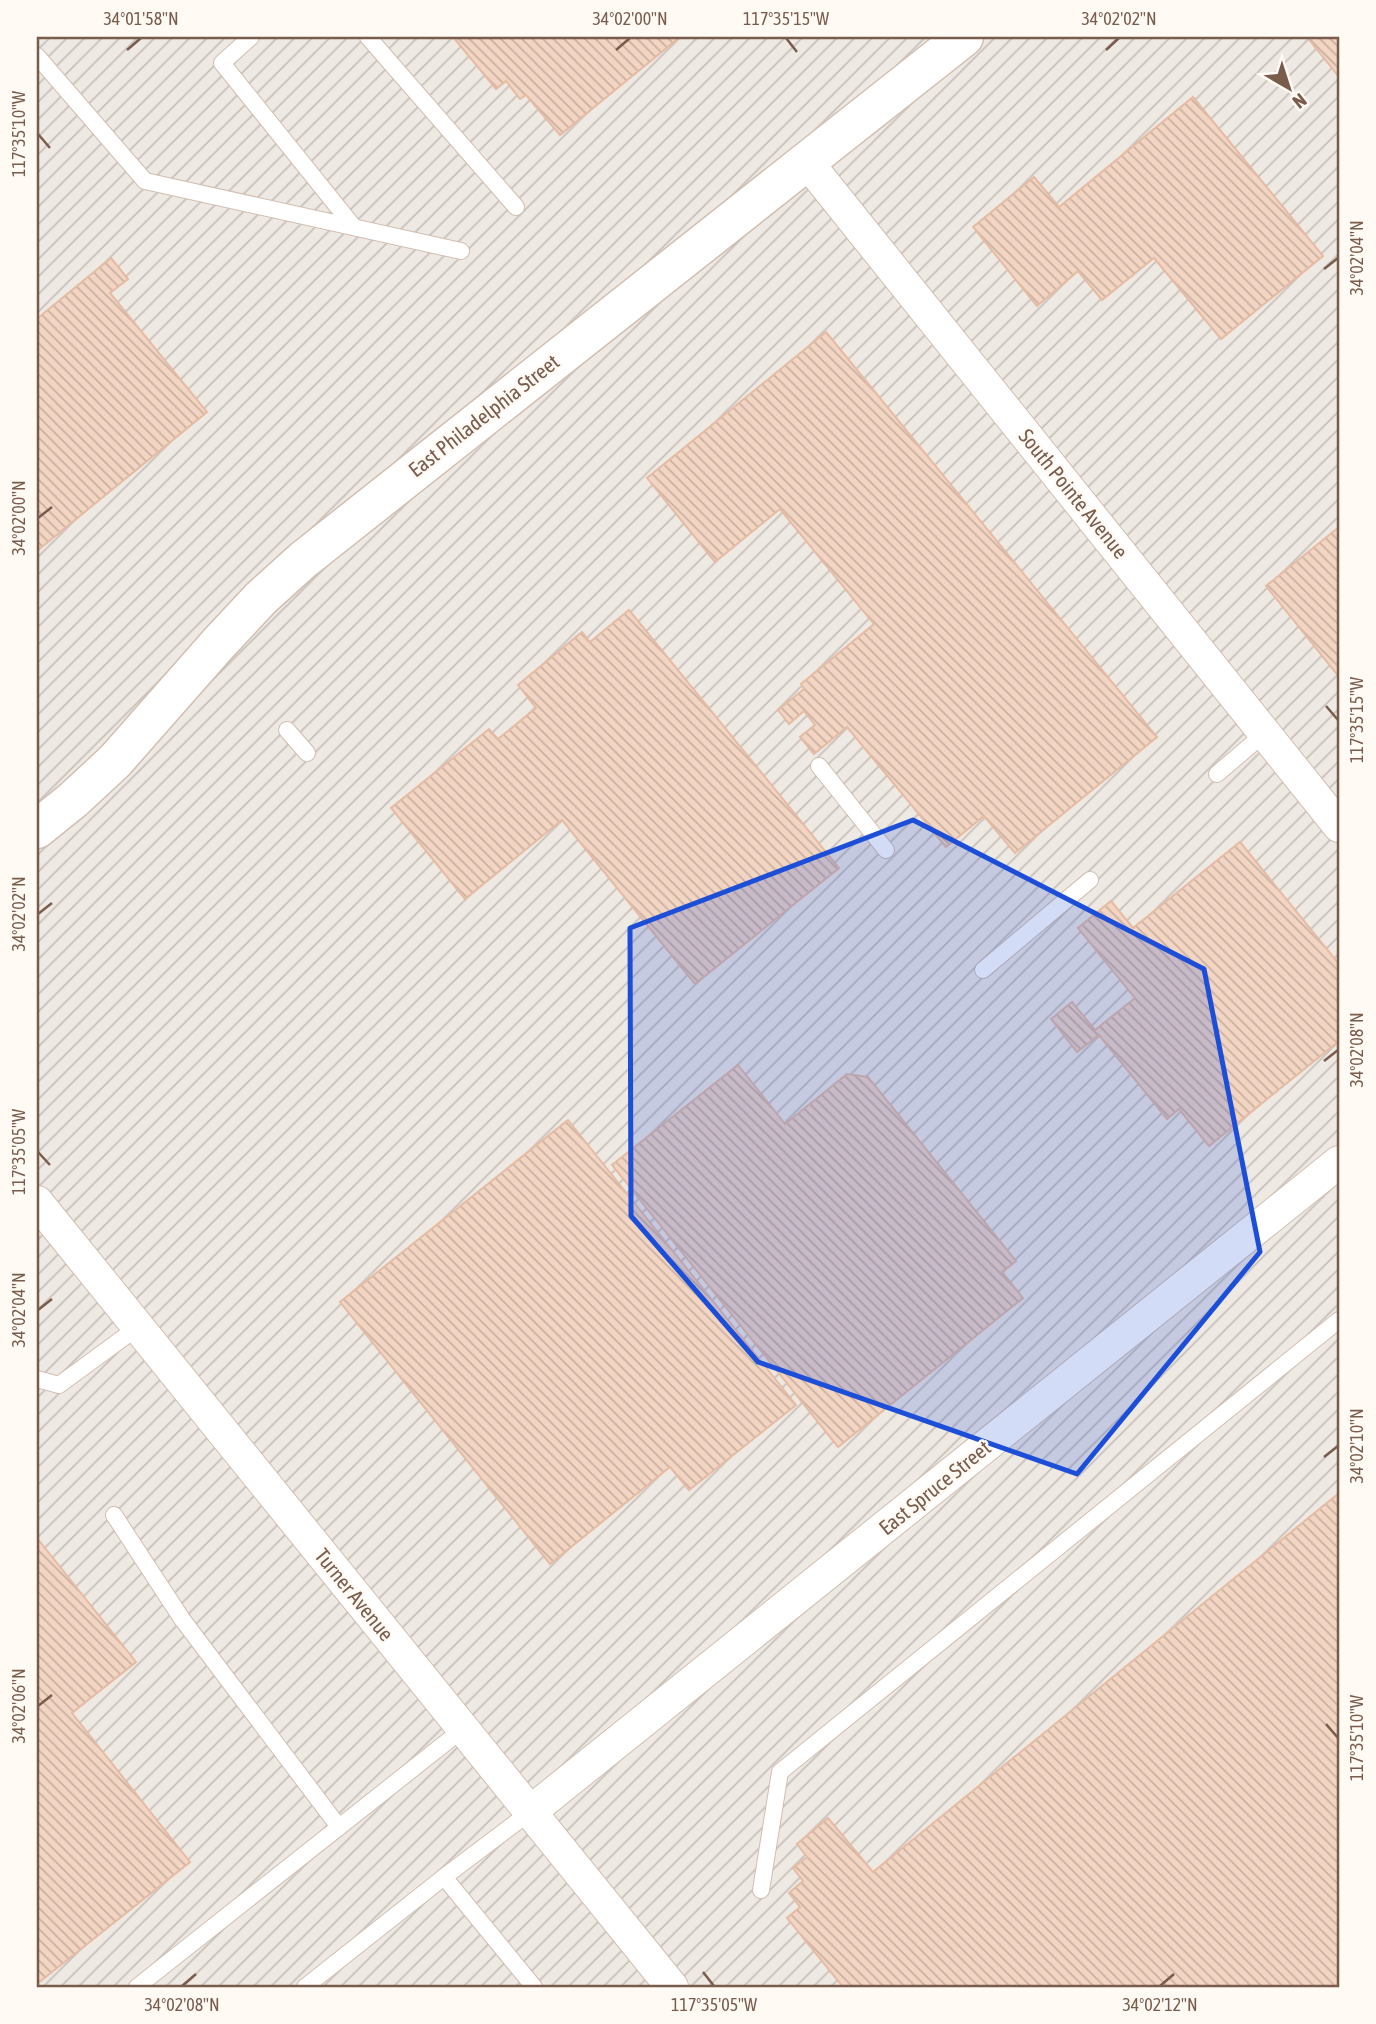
<svg xmlns="http://www.w3.org/2000/svg" width="1376" height="2024" viewBox="0 0 1376 2024" font-family="'Asap Condensed',sans-serif">
	<defs>
		<pattern id="industrial-furrows" width="10" height="10" patternUnits="userSpaceOnUse" patternTransform="scale(1.75)"><rect width="10" height="10" fill="#efe9e4"/><path d="M-1 1l2-2M0 10L10 0M9 11l2-2" fill="none" stroke="#c7c0bb"/></pattern>
		<pattern id="building-back-hatch" width="6" height="6" patternUnits="userSpaceOnUse" patternTransform="scale(1.75)"><rect width="6" height="6" fill="#f3d5c3"/><path d="M-1 5l2 2M0 0l6 6M5-1l2 2" fill="none" stroke="#cab0a1"/></pattern>
	</defs>
	<rect width="100%" height="100%" fill="#fdf6ec"/>
	<rect fill="url(#industrial-furrows)" x="37" y="37" width="1302" height="1950"/>
	<g fill="url(#building-back-hatch)" stroke="#e6bba3" stroke-width="2">
		<polygon points="453,37 680,37 560,135 526,95 520,99 506,81 496,89"/>
		<polygon points="1307,37 1339,37 1339,77"/>
		<polygon points="1193,97 1323,256 1221,339 1154,258 1102,300 1078,271 1037,306 973,227 1034,177 1059,207"/>
		<polygon points="111,258 128,279 110,293 207,412 37,551 37,317 38,318"/>
		<polygon points="826,332 1157,737 1015,853 984,816 946,847 847,727 814,754 800,737 815,725 804,711 789,724 778,710 804,689 801,684 874,624 780,509 715,562 647,478"/>
		<polygon points="1339,527 1339,677 1266,586"/>
		<polygon points="629,610 839,868 695,984 562,820 465,899 391,808 489,729 498,739 536,708 518,685 582,632 590,642"/>
		<polygon points="1240,842 1339,964 1339,1041 1209,1146 1179,1109 1167,1119 1099,1035 1077,1052 1051,1019 1072,1002 1095,1030 1135,998 1078,928 1111,901 1133,928"/>
		<polygon points="738,1065 785,1124 847,1074 868,1077 1016,1261 1002,1272 1023,1298 838,1447 612,1165"/>
		<polygon points="568,1120 796,1405 689,1490 670,1467 550,1564 340,1302"/>
		<polygon points="1339,1493 1339,1987 843,1987 787,1918 800,1907 789,1893 803,1881 793,1868 807,1857 797,1844 828,1818 873,1872"/>
		<polygon points="37,1538 136,1662 72,1713 190,1862 37,1984"/>
	</g>
	<g fill="none" stroke-linecap="round" stroke-linejoin="round">
		<g stroke="#d1beb0" stroke-width="18">
			<g id="service">
				<polyline points="251,37 222,63 353,226"/>
				<polyline points="368,37 516,207"/>
				<polyline points="37,56 145,181 461,251"/>
				<polyline points="287,730 307,753"/>
				<polyline points="819,766 886,850"/>
				<polyline points="1217,774 1265,733"/>
				<polyline points="983,970 1090,880"/>
				<polyline points="37,1379 59,1385 138,1327"/>
				<polyline points="114,1515 182,1619 339,1827"/>
				<polyline points="444,1877 530,1812"/>
				<polyline points="761,1890 780,1772 1339,1320"/>
				<polyline points="137,1987 463,1729"/>
				<polyline points="305,1987 444,1877 534,1987"/>
			</g>
		</g>
		<g stroke="#d1beb0" stroke-width="34">
			<g id="minor">
				<polyline points="807,162 1339,826"/>
				<polyline points="37,1202 672,1987"/>
				<polyline points="530,1812 1339,1162"/>
			</g>
		</g>
		<g stroke="#d1beb0" stroke-width="41">
			<polyline id="tertiary" points="37,829 73,800 115,761 218,644 261,598 303,560 964,37"/>
		</g>
		<use href="#service" stroke="#fff" stroke-width="16"/>
		<use href="#minor" stroke="#fff" stroke-width="32"/>
		<use href="#tertiary" stroke="#fff" stroke-width="38"/>
	</g>
	<path fill="#1d4ed8" fill-opacity="0.2" stroke="#1d4ed8" stroke-width="5" stroke-linejoin="round" d="M913,820L1204,969L1260,1252L1077,1474L758,1362L631,1216L630,928Z"/>
	<path fill="none" stroke="#7a5c4d" stroke-width="2.5" d="M786,38L797,52M127,50L141,38M616,50L630,38M1106,50L1119,38M38,134L50,148M1324,269L1338,258M38,518L52,507M1326,706L1338,720M38,914L52,903M1324,1061L1338,1050M38,1152L50,1165M38,1310L52,1299M1324,1457L1338,1446M38,1706L52,1695M1326,1724L1338,1738M703,1972L714,1986M182,1986L196,1974M1160,1986L1174,1974"/>
	<g text-anchor="middle" stroke-width="5" stroke-linejoin="round" paint-order="stroke">
		<g font-size="21" fill="#7a5c4d" stroke="#fffaf3">
			<text transform="translate(484 416) rotate(-38)" y="7">East Philadelphia Street</text>
			<text transform="translate(1073 494) rotate(51)" y="7">South Pointe Avenue</text>
			<text transform="translate(935 1488) rotate(-39)" y="7">East Spruce Street</text>
			<text transform="translate(354 1595) rotate(51)" y="7">Turner Avenue</text>
		</g>
	</g>
	<rect width="1376" height="2024" fill="none" stroke="#fffaf3" stroke-width="77"/>
	<g transform="translate(1289 88) rotate(141)" stroke="#fffaf3" stroke-width="5" paint-order="stroke">
	<path d="M0-5L12 26L0 18L-12 26Z" fill="#7a5c4d"/>
	<text y="-10" font-size="19" font-weight="bold" text-anchor="middle" fill="#7a5c4d">N</text>
	</g>
	<rect x="38" y="38" width="1300" height="1948" fill="none" stroke="#7a5c4d" stroke-width="2.5"/>
	<g font-size="18" text-anchor="middle" fill="#7a5c4d">
		<text x="141" y="25">34°01'58"N</text>
		<text x="630" y="25">34°02'00"N</text>
		<text x="786" y="25">117°35'15"W</text>
		<text x="1119" y="25">34°02'02"N</text>
		<text transform="translate(19 134) rotate(-90)" y="6">117°35'10"W</text>
		<text transform="translate(1357 258) rotate(-90)" y="6">34°02'04"N</text>
		<text transform="translate(19 518) rotate(-90)" y="6">34°02'00"N</text>
		<text transform="translate(1357 720) rotate(-90)" y="6">117°35'15"W</text>
		<text transform="translate(19 914) rotate(-90)" y="6">34°02'02"N</text>
		<text transform="translate(1357 1050) rotate(-90)" y="6">34°02'08"N</text>
		<text transform="translate(19 1152) rotate(-90)" y="6">117°35'05"W</text>
		<text transform="translate(19 1310) rotate(-90)" y="6">34°02'04"N</text>
		<text transform="translate(1357 1446) rotate(-90)" y="6">34°02'10"N</text>
		<text transform="translate(19 1706) rotate(-90)" y="6">34°02'06"N</text>
		<text transform="translate(1357 1738) rotate(-90)" y="6">117°35'10"W</text>
		<text x="182" y="2011">34°02'08"N</text>
		<text x="714" y="2011">117°35'05"W</text>
		<text x="1160" y="2011">34°02'12"N</text>
	</g>
</svg>
